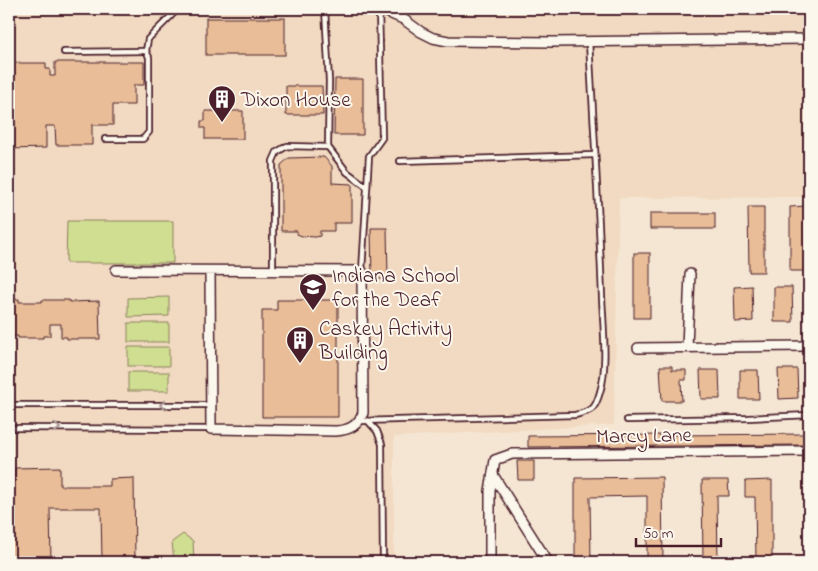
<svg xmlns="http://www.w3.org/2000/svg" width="818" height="571" viewBox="0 0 818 571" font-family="'Indie Flower',sans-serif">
	<rect width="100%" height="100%" fill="#f5e6d3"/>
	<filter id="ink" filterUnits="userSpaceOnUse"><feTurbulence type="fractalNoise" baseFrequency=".02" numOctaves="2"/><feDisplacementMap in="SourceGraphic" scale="10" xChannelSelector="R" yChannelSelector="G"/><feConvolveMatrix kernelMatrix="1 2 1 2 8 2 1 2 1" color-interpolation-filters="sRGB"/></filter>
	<g filter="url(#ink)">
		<polygon fill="#f1dac1" points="9,9 809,9 809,197 619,198 614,425 394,437 394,562 9,562"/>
		<g fill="#cfde91" stroke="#8c7e5e">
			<polygon points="67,221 173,221 173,263 66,263"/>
			<polygon points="169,297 169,316 128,317 128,298"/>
			<rect x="128" y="323" width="41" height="19"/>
			<rect x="128" y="347" width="41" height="19"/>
			<rect x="128" y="372" width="41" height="19"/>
			<polygon points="183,534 193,541 194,562 174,562 172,542"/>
		</g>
		<g fill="#e8bd98" stroke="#4a1f2b">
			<rect x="206" y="18" width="79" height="37"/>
			<polygon points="55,62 144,62 144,85 134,85 134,105 113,105 113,125 92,125 92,145 56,145 55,126 46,126 46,148 9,149 9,63 46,63 46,69 50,69 50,76 55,76"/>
			<polygon points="335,79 363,79 363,135 334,135"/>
			<polygon points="286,86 322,86 323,115 286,115"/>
			<polygon points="205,111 243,111 243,139 205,139 205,128 201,128 201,121 205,121"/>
			<polygon points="324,157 332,166 332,183 352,184 352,223 334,223 334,231 320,231 320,236 315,237 302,236 297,234 297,231 281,231 281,165 289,158"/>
			<polygon points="805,206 806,271 790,271 790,207"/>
			<polygon points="748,207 764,207 764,272 749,272"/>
			<rect x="650" y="213" width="65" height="16"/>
			<polygon points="371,228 387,228 388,279 372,279"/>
			<rect x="634" y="253" width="16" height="65"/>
			<polygon points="752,286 753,321 735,322 734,287"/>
			<polygon points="774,287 792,287 793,322 774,322"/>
			<polygon points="19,299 19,302 42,302 42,300 69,300 69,302 99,301 100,339 67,339 67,337 61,337 61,324 50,324 50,336 43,336 43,338 18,338 18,336 12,336 12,323 9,323 9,300"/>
			<polygon points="277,300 338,300 338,417 262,417 262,310 277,310"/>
			<polygon points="660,366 672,366 672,370 686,370 686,380 681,380 682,401 662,401"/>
			<polygon points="778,369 797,369 798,398 779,399"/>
			<polygon points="700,370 719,370 720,399 701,399"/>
			<polygon points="740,370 758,370 759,399 740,399"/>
			<polygon points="809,434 809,445 528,447 528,436"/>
			<polygon points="517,461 534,461 534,480 518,480"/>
			<polygon points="60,467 60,486 110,486 110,479 134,478 135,562 102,562 101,508 50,508 51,562 9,562 9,481 15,481 15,468"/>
			<polygon points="662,477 663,562 647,562 647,496 590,497 591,562 575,562 575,478"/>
			<polygon points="702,480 728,480 729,496 717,496 718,562 703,562"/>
			<polygon points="772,480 772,562 756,562 755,497 745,497 745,481"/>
		</g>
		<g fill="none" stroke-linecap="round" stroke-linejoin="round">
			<g stroke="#4a1f2b" stroke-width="8">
				<g id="lane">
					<polyline points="64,52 146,51"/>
					<polyline points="105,139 143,139 149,132 149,57 146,51 148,39 178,9"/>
					<polyline points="328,147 347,172 367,187"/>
					<polyline points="400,161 595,155"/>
					<polyline points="273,271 273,161 277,152 287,146 328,147 329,81 325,9"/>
					<polyline points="362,271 369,156 382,138 379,9"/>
					<polyline points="9,405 211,405"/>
					<polyline points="627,420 748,418 809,415"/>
					<path d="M360,421L575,415C592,411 595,410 600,392C608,368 603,323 602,297C599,212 594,127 589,42"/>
					<polyline points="368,421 377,431 382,444 383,562"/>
					<polyline points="9,428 211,429"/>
				</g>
			</g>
			<g stroke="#4a1f2b" stroke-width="12">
				<g id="street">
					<polyline points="380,9 403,19 421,32 433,38 448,41 553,42 809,39"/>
					<path d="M116,270L362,271L363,413C358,426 349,430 336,431L211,429L210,271"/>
					<polyline points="687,347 690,274"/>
					<polyline points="638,348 809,346"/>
					<polyline points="493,475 548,562"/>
					<polyline points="490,562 490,491 495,460 512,454 809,451"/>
				</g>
			</g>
			<use href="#lane" stroke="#fbf7ec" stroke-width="4.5"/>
			<use href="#street" stroke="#fbf7ec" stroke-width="9"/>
		</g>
		<defs><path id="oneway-chevron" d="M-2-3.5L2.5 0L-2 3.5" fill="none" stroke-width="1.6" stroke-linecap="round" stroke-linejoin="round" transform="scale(1.25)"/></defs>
		<g stroke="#ab9695">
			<use href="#oneway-chevron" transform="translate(163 405) rotate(-180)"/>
			<use href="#oneway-chevron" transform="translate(57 428)"/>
		</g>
	</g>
	<defs>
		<g id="building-pin" transform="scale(1.4375)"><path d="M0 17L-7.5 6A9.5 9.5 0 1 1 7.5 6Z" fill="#4a1f2b" stroke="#fbf7ec"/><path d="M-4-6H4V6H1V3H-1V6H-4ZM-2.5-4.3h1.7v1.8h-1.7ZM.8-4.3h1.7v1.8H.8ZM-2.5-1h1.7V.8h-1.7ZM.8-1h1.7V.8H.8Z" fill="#fff"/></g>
		<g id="school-pin" transform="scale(1.4375)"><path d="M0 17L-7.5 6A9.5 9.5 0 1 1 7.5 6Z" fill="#4a1f2b" stroke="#fbf7ec"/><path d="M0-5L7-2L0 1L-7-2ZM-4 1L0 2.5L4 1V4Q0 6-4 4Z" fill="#fff"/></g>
	</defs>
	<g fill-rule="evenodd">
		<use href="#building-pin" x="222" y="99"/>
		<use href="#school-pin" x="313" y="287"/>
		<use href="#building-pin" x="300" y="340"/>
	</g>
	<g text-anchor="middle" stroke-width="4" stroke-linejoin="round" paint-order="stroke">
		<g font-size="21" fill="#4a1f2b" stroke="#fbf7ec" text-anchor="start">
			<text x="241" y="106">Dixon House</text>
			<text x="332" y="282">Indiana School<tspan x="332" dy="24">for the Deaf</tspan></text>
			<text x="319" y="335">Caskey Activity<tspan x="319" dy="24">Building</tspan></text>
		</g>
		<g font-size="21" fill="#4a1f2b" stroke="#fbf7ec">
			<text transform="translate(644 435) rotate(-1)" y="7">Marcy Lane</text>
		</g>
	</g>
	<rect width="818" height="571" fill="none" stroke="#fbf7ec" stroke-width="30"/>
	<rect x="15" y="15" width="788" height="541" fill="none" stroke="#4a1f2b" stroke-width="2" filter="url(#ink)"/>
	<path d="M636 538v8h85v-8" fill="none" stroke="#4a1f2b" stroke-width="2.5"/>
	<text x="643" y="538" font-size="15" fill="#4a1f2b" stroke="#fbf7ec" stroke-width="4" paint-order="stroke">50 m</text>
</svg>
